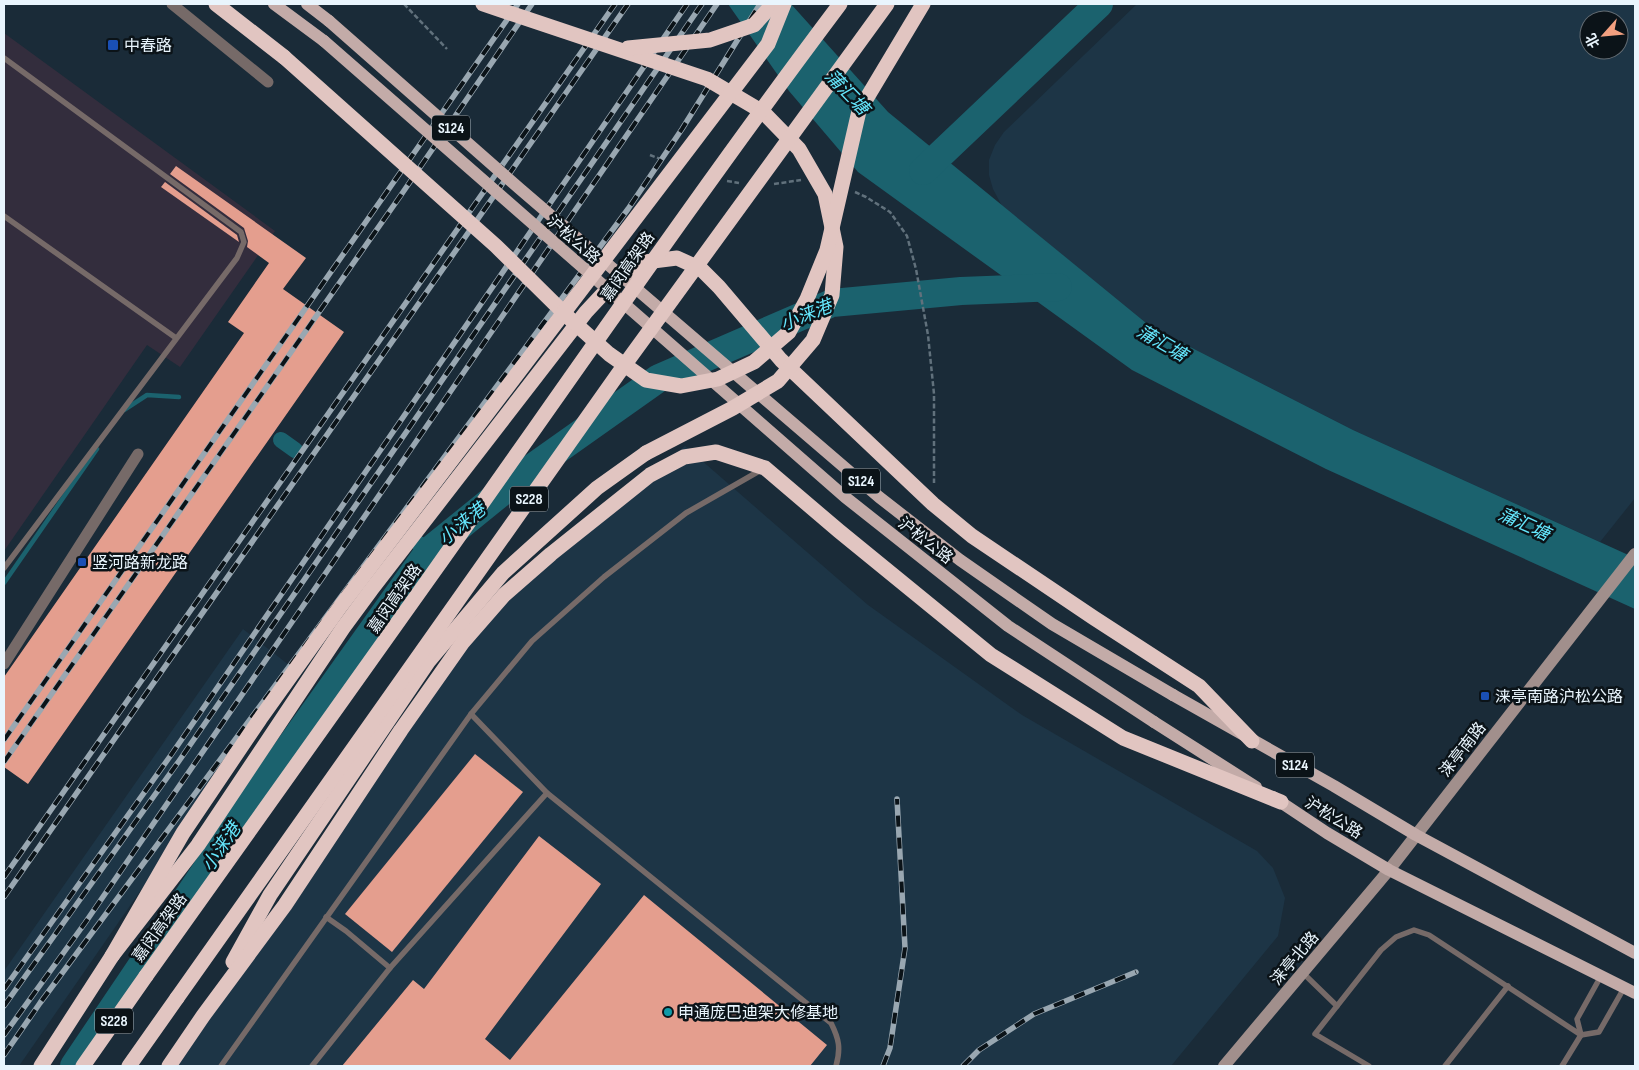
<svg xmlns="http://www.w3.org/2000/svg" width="1639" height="1070" viewBox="0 0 1639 1070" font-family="'Sofia Sans Condensed','Noto Sans SC',sans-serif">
	<rect width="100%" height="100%" fill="#1a2b38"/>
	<polygon fill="#332d3d" points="4,33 275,231 180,367 147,345 4,551"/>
	<g fill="#1d3546" fill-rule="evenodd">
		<path d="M1137,4H1635V498L1600,542L1353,430L1151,327L1002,206L993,189L989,175V160L995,145L1004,132ZM1589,20H1619V50H1589Z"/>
		<polygon points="685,446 868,605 1022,715 1257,851 1273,868 1285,898 1278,936 1171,1066 172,1066 467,645 510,599"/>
		<polygon points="243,629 294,669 19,1066 4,1066 4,971"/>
	</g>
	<polygon fill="#1b626e" points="728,4 791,4 888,112 1151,327 1353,430 1635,558 1635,609 1326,469 1132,370 858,172 789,91"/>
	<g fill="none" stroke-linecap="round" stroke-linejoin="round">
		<g stroke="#1b626e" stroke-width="4.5">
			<polyline points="124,410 147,395 179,397"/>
			<polyline points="4,583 97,449"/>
		</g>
		<g stroke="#1b626e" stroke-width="16">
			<polyline points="281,440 295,450"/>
			<polyline points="419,544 429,551"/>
		</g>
		<g stroke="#1b626e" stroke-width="28">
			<polyline points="923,171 1099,4"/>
			<polyline points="74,1066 278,763 429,551 529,470 659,378 832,303 961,291 1058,287"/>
		</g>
	</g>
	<g fill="#e49e8e">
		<polygon points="176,166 306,258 283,289 344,332 28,784 4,767 4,677 244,333 228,322 269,263 247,247 248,241 244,228 170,174"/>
		<polygon points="165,182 237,235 239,242 161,187"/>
		<polygon points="475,754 523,792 392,952 345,914"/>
		<polygon points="539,836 601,884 485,1039 510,1060 644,895 827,1045 810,1066 342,1066 413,980 424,989"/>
	</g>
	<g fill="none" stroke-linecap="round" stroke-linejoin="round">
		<g stroke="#61717c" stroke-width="2.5" stroke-dasharray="5 2.5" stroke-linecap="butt">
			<polyline points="404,4 447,49"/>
			<polyline points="650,155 663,160"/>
			<polyline points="727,181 739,183"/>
			<polyline points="774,184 801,180"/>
			<polyline points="855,192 866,197 890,212 907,236 916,269 928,335 934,394 934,483"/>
		</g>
		<g stroke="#766a68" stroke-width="5.5">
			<polyline points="4,58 241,232 244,242 237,258 4,568"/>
			<polyline points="4,216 176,338"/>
			<path d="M471,714L547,793L831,1023C839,1039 841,1048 836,1066"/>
			<polyline points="326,917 346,931 390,968"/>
			<polyline points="1303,973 1337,1006"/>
			<polyline points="221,1066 471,714 532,641 604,577 686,513 761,470"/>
			<polyline points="312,1066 390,968 547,793"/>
			<polyline points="1369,1066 1315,1034 1381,950 1396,937 1414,930 1429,935 1581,1035 1599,1032 1624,988"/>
			<polyline points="1445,1066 1508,986"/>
			<polyline points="1562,1066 1581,1035 1577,1019 1601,976"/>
		</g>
		<g stroke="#766a68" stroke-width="11">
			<polyline points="172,4 268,82"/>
			<polyline points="4,664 138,454"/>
		</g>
		<polyline stroke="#a18f8c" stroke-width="12" points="1224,1066 1389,870 1635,554"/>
		<g stroke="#c3aba8" stroke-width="12">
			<polyline points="274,4 324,41"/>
			<polyline points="307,4 329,21"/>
			<polyline points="1173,695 1334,786 1416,835 1635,953"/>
			<polyline points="1154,722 1256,787"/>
			<polyline points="1273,797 1327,833 1389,870 1635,993"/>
		</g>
		<g stroke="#e1c5c1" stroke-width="15">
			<polyline points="216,4 284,57"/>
			<polyline points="233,962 270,895 428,662 503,573 597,488 646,453"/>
			<polyline points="41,1066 112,956 198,845 343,628 371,590 586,312 614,282 645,262 677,258 701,269 719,287 781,360 933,504 972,536 1094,618 1199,686 1252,741"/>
			<polyline points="83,1066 146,976"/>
			<polyline points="129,1066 177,998"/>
			<polyline points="169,1066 203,1016 285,905 401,730 463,642 504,595 551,554 650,475 684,457 716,452 765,468 839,531 991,655 1123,738 1281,802"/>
		</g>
		<g stroke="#99a7b1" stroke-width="5.5">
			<g id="rail">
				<polyline points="4,740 518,4"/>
				<polyline points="4,762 401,195 532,4"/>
				<polyline points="4,877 615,4"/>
				<polyline points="4,897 628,4"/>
				<polyline points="4,989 171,755 687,4"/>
				<polyline points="4,1006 179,761 702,4"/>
				<polyline points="4,1035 85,923 717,4"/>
				<polyline points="4,1055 40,1003 628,209 682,129 760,4"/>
				<polyline points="883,1066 890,1048 905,948 897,799"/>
				<polyline points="963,1066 979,1050 1034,1014 1136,972"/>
			</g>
		</g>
		<use href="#rail" stroke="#0b1318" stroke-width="4" stroke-dasharray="11" stroke-linecap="butt"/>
		<g stroke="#c3aba8" stroke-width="12">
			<polyline points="329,21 520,189 879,497 960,560 1052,624 1173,695"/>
			<polyline points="324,41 845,497 1008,626 1154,722"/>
		</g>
		<g stroke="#e1c5c1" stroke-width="15">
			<polyline points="483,4 707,79 763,112 799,149 825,194 836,247 832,295 813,340 778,381 733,408 646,453"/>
			<polyline points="628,48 710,40 754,25 773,4"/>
			<polyline points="284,57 496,246 568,317 609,354 646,380 681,386 718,379 754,362 789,332 807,299 827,250 859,111 923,4"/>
			<polyline points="112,956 183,833 260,719 340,607 768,44 784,4"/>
			<path d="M146,976C242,841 339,706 435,570C569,381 701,189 840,4"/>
			<polyline points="177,998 618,374 887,4"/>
		</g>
	</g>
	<g fill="#1a4fb4" stroke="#0b1318" stroke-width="2">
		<rect x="107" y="39" width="12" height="12" rx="2.5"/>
		<rect x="77" y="557" width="10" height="10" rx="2.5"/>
		<rect x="1480" y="691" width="10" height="10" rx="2.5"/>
	</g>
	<circle fill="#0f9aa8" stroke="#0b1318" stroke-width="2" cx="668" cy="1012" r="5"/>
	<g text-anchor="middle" stroke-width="5" stroke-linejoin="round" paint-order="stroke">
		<g fill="#0b1318" stroke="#a6b1b8" stroke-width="1">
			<rect x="432" y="115.5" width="38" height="25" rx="4"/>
			<rect x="842" y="468.5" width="38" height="25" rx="4"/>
			<rect x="510" y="486.5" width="38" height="25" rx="4"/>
			<rect x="1276" y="752.5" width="38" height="25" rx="4"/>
			<rect x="95" y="1008.5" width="38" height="25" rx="4"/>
		</g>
		<g font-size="15" font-weight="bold" fill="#e9f5fd">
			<text x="451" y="133">S124</text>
			<text x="861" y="486">S124</text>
			<text x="529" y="504">S228</text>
			<text x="1295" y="770">S124</text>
			<text x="114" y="1026">S228</text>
		</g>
		<g font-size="16" fill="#e9f5fd" stroke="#0b1318" text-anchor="start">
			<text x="124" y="51">中春路</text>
			<text x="92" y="568">竖河路新龙路</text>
			<text x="1495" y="702">涞亭南路沪松公路</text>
			<text x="678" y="1018">申通庞巴迪架大修基地</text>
		</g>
		<g font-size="16" fill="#e9f5fd" stroke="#0b1318">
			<text transform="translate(574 239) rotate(41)" y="6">沪松公路</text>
			<text transform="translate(627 266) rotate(-55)" y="6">嘉闵高架路</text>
			<text transform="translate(926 540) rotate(38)" y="6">沪松公路</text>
			<text transform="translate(394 598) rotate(-55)" y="6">嘉闵高架路</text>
			<text transform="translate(1462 749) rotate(-52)" y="6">涞亭南路</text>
			<text transform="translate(1334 817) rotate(32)" y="6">沪松公路</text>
			<text transform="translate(159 927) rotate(-54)" y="6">嘉闵高架路</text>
			<text transform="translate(1294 958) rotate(-50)" y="6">涞亭北路</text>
		</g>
		<g font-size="18" font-style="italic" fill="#65e7fd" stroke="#0b1318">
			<text transform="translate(847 92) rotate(46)" y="6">蒲汇塘</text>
			<text transform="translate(806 315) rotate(-22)" y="6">小涞港</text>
			<text transform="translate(1162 343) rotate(30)" y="6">蒲汇塘</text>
			<text transform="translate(462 524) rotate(-39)" y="6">小涞港</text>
			<text transform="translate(1524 524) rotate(24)" y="6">蒲汇塘</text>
			<text transform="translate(221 847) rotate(-56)" y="6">小涞港</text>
		</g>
	</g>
	<rect width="1639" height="1070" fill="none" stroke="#e9f5fd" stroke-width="10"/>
	<g transform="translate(1604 35) rotate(243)"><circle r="24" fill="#0b1318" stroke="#646d74"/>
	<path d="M0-4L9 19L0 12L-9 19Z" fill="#f2a080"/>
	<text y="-8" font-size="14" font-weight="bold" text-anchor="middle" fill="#e9f5fd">北</text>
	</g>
</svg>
